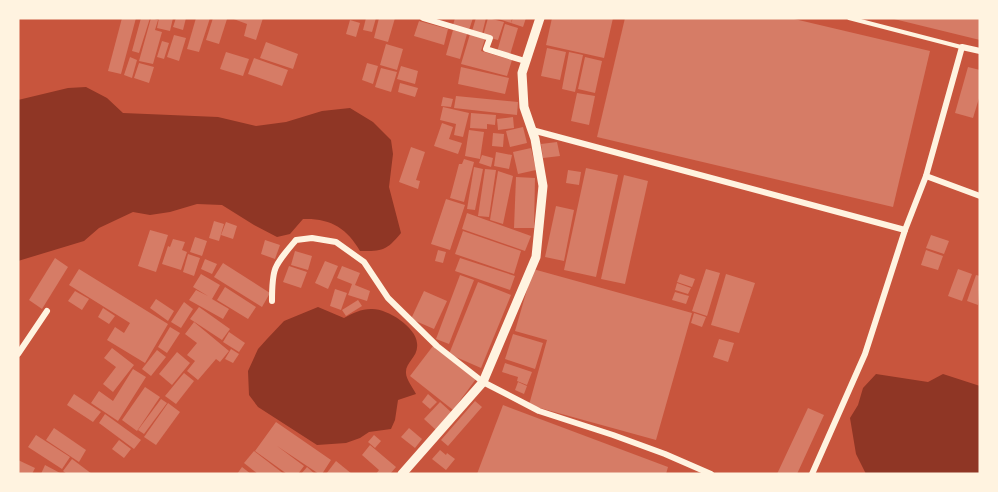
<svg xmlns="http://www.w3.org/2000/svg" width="998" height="492" viewBox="0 0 998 492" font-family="Lora,serif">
	<rect width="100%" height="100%" fill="#c8553d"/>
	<g fill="#8f3625">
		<path d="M86,87L107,98L123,113L218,117L256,126L286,122L322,111L350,108L373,122L391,140L393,154L389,187L401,233C386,251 383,251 360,251C347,228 330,218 303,219L290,234L277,237L254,225L222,205L197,204L170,212L150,215L133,212L99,228L84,241L18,261V100L68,88Z"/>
		<path d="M318,307L344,318C353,313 361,309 371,309C387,308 416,327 417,343C419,357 405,362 406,373C406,379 413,388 416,394L398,400L395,420L391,429L369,432L360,438L346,443L317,445L258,407L249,395L248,371L258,349L267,339L284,321Z"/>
		<polygon points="876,374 928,382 943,374 980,386 980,474 866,474 856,454 850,418 858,405 863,388"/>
	</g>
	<g fill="#d67c66">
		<polygon points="122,18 136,18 121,74 108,71"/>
		<polygon points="141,18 150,18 139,53 132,51"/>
		<polygon points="151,18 158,20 155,30 162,32 153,64 139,61"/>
		<polygon points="159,18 173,18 170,31 157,28"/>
		<polygon points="176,18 186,18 183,30 173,27"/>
		<polygon points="196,18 210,18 199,52 187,49"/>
		<polygon points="213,18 227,19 219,44 206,40"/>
		<polygon points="231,18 263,18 256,40 244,36 247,24"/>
		<polygon points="366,18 376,18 372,32 363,30"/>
		<polygon points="379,18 395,18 388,42 374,38"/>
		<polygon points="455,18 473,18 469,30 453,25"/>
		<polygon points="476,18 486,18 482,34 472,31"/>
		<polygon points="488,18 504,22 498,40 483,36"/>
		<polygon points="496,18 512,18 511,23"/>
		<polygon points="513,18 526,18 523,27 511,23"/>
		<polygon points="552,18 613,18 604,58 546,45"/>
		<polygon points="625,18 790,18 930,51 893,207 597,137"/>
		<polygon points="894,18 980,18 980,40 894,19"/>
		<polygon points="350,20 360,23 356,37 346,34"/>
		<polygon points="419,21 448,29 444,45 414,36"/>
		<polygon points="505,24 518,28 510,55 497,52"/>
		<polygon points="453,30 467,34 460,59 446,55"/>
		<polygon points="470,34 485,39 481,51 512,60 507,76 461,64"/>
		<polygon points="174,35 186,38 179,61 167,57"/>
		<polygon points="162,41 169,43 164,59 157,57"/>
		<polygon points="266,42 298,54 293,69 260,58"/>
		<polygon points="386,44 403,49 397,70 380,65"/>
		<polygon points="547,48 566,52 560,80 541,76"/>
		<polygon points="226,52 249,59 243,76 220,69"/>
		<polygon points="569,52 583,55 575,92 562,89"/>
		<polygon points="130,57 137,60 132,78 124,75"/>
		<polygon points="585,57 602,61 595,93 578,89"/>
		<polygon points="254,58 288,70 282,86 248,74"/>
		<polygon points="139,63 154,67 149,83 134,78"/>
		<polygon points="367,63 378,66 373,84 362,80"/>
		<polygon points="401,66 418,71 415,84 397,79"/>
		<polygon points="461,67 509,78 505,94 458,84"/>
		<polygon points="968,67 980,70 980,95 973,118 955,113"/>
		<polygon points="381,68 397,72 391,92 375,87"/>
		<polygon points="400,83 418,88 415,97 398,92"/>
		<polygon points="577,93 595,96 589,125 571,121"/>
		<polygon points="456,96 518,102 517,115 454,108"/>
		<polygon points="443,97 453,99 451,107 441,106"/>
		<polygon points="443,107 469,113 463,137 454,135 456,124 440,120"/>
		<polygon points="471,113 496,115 495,125 487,124 487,129 470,128"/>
		<polygon points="513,117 514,128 498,130 497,119"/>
		<polygon points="442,123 453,127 449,139 462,143 458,154 434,146"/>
		<polygon points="523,127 527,143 510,147 506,131"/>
		<polygon points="469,130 484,132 480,159 465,156"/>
		<polygon points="493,133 504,134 503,147 492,146"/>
		<polygon points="557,142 560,156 543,158 541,144"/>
		<polygon points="411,147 425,152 416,180 420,181 418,189 399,182"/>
		<polygon points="531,148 536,170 518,174 513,152"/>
		<polygon points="496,152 512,155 509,169 494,166"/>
		<polygon points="482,155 493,158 491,167 479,163"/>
		<polygon points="464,159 474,162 464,202 450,198 459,164 462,164"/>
		<polygon points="474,167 483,169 475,210 467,209"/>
		<polygon points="586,168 618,175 596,277 564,270"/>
		<polygon points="485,169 496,170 489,217 478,216"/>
		<polygon points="568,170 581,172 579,185 566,183"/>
		<polygon points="498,171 513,176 503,224 490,220"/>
		<polygon points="624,175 648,181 625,284 601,279"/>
		<polygon points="516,177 535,178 534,228 514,228"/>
		<polygon points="446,199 465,205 450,250 431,244"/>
		<polygon points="556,206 574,210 564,261 545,257"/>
		<polygon points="467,213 531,236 525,251 462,229"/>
		<polygon points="214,221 224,224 219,241 209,238"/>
		<polygon points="226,222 237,226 233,239 221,235"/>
		<polygon points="150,230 168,235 156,272 138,266"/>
		<polygon points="463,231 521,251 514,274 455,254"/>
		<polygon points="931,235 949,241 944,254 926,248"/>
		<polygon points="195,237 207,241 202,256 190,252"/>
		<polygon points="173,239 185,242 182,250 187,252 181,270 162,264 168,246 170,247"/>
		<polygon points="265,240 280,245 275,259 261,254"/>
		<polygon points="438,250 446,252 443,263 435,261"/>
		<polygon points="926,250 943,256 938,270 921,265"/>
		<polygon points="295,251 312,256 308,270 291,265"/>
		<polygon points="188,254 200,258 194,276 183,272"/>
		<polygon points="55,258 68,267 42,309 29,300"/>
		<polygon points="460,258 515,276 510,290 455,271"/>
		<polygon points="205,259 217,264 212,274 201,269"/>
		<polygon points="325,261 338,266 328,289 315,283"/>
		<polygon points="223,263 270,293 262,307 214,277"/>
		<polygon points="289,266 307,272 301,288 283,282"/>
		<polygon points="342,266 360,273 355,285 370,291 367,301 348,295 352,284 337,278"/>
		<polygon points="79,269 168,324 145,363 107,340 115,327 124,333 130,323 69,285"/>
		<polygon points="533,269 692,313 656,440 529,405 547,340 515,331"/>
		<polygon points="706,269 720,273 707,316 692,311"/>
		<polygon points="958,269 972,274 962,301 948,296"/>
		<polygon points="201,274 220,285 212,299 229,309 223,319 189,300 196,290 208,296 193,287"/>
		<polygon points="680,274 695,279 692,287 677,282"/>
		<polygon points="726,274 755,283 739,333 711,325"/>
		<polygon points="460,275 474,280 449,344 436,339"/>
		<polygon points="976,275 980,276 978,305 967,301"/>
		<polygon points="478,282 511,295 481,368 449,354"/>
		<polygon points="677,283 691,288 688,294 675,290"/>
		<polygon points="225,287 256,307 248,319 217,300"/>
		<polygon points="335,289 347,293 341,310 330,306"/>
		<polygon points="75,291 89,299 82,310 68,301"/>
		<polygon points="424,291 447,301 434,329 411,319"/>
		<polygon points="675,292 689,296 686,304 672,300"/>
		<polygon points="156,299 174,311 168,321 150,308"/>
		<polygon points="358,300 362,306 346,316 342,310"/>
		<polygon points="184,302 193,309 181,328 171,322"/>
		<polygon points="199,307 230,329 222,340 190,319"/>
		<polygon points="103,308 115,316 109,324 98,317"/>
		<polygon points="694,313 706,317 702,327 691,323"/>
		<polygon points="194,322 229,351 220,362 216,359 198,380 187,371 195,361 187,355 197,343 185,334"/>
		<polygon points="170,327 180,333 167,353 158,347"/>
		<polygon points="229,332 245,343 239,352 223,342"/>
		<polygon points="513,334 543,343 535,369 505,359"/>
		<polygon points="719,339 734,343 728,362 713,357"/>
		<polygon points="433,346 476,379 453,410 410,376"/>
		<polygon points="112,348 134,365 113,392 103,384 116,367 104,358"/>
		<polygon points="231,349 239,354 233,363 225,359"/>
		<polygon points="157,350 166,357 151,376 142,369"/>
		<polygon points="177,352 190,363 172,385 159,374"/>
		<polygon points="505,363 532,372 527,385 517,381 518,377 502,372"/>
		<polygon points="133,369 146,377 118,421 91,403 99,391 113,401"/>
		<polygon points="184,373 194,381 176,404 165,396"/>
		<polygon points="518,382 527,386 524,394 515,390"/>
		<polygon points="145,387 160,397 137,431 122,420"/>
		<polygon points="74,394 101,412 93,422 67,405"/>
		<polygon points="428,394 437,402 430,409 422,402"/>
		<polygon points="161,399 167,403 144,434 138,430"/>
		<polygon points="475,401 482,407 448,446 441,440"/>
		<polygon points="440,402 451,412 436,430 424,419"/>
		<polygon points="168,403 180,412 156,445 144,437"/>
		<polygon points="503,405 668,467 666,474 477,474"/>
		<polygon points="808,408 824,415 797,474 777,474"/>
		<polygon points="105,414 141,440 134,449 99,423"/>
		<polygon points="276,422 331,460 322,474 319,474 277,446 304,466 298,474 287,474 255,451"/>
		<polygon points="54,428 86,450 79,462 46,440"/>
		<polygon points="409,428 422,439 415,448 401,437"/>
		<polygon points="36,435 70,457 62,469 28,447"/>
		<polygon points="374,435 381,441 375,448 368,442"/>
		<polygon points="119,440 131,449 124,458 112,449"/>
		<polygon points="370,445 396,467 390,474 376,474 379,470 362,455"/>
		<polygon points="440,450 446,455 447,453 455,459 446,470 432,459"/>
		<polygon points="254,451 284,474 258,474 244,463"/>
		<polygon points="72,459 92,474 67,474 63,471"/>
		<polygon points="18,460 35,468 32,474 18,474"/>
		<polygon points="336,461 352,474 326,474"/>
		<polygon points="45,465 62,474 41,474"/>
		<polygon points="242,467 251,474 237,474"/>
		<polygon points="307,467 315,474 301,474"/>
	</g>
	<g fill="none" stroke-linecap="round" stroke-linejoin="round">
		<polyline stroke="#fff3e0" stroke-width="4" points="849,18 961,47"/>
		<g stroke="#fff3e0" stroke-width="6">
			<polyline points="423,18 490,38 486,49 525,61"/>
			<polyline points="532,130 905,230"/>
			<polyline points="926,176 980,196"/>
			<path d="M272,301C272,267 274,266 296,240L312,238L336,242L364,262L388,298L437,346L483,382L539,411L613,435L665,454L711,474"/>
			<polyline points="18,354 47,311"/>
			<polyline points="812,474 865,354 905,230 926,176 962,47 980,51"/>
		</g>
		<polyline stroke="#fff3e0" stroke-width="9" points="402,474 483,382 536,257 543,186 535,139 524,107 522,73 540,18"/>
	</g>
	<rect width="998" height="492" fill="none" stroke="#fff3e0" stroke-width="39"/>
</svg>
